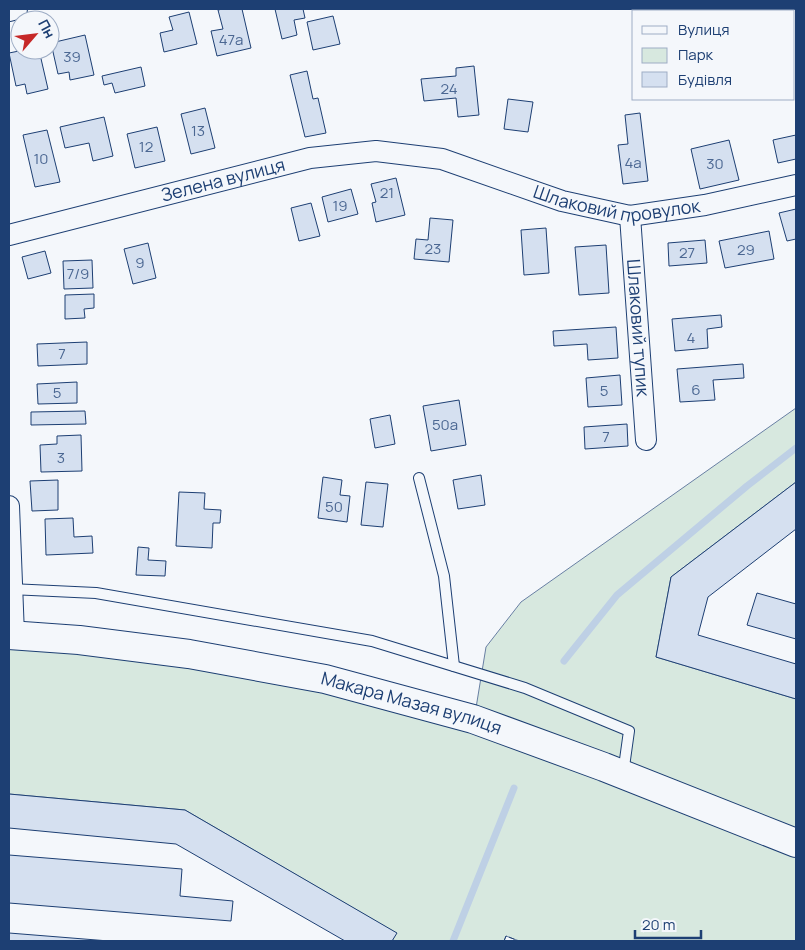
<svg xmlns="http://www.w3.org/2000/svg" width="805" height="950" viewBox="0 0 805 950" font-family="Manrope,sans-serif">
	<rect width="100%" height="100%" fill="#f4f7fb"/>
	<g fill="#d7e8df" stroke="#687fa3">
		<polygon points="796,408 796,482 671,577 656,657 796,699 796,836 475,714 486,647 521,602"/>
		<polygon points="9,644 78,649 323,687 470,728 796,852 796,941 519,941 506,936 504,941 392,941 396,933 185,810 9,794"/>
	</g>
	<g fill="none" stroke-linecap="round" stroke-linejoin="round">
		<g stroke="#bed0e5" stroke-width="7">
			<polyline points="564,661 617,595 747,486 796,448"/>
			<polyline points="453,941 514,788"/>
		</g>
	</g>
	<g fill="#d5e0f0" stroke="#1d3f73">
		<polygon points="223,9 242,9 251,48 217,56 211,31 223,29 218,10"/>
		<polygon points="275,9 303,9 305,18 294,20 297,35 282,39"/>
		<polygon points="189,12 197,44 164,52 160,33 173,30 169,17"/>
		<polygon points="333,16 340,44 313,50 307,22"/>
		<polygon points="85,35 94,75 70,80 69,72 58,74 51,43"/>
		<polygon points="24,50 39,50 48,89 27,94 25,84 16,86 9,53"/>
		<polygon points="474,66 479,115 458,117 456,98 424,101 421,79 456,76 456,68"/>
		<polygon points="141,67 145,86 115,93 112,83 104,85 102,76"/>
		<polygon points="307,71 313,99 318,98 326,133 305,137 290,75"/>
		<polygon points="508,99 533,102 528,132 504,129"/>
		<polygon points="205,108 215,148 191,154 181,114"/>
		<polygon points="640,113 648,181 623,184 618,145 628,144 625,115"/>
		<polygon points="104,117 113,156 93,161 89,143 65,148 60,127"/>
		<polygon points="157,127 165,161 135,168 127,134"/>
		<polygon points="47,130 60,182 35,187 23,135"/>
		<polygon points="796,135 796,159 778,163 773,140"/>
		<polygon points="729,140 739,180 700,189 691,149"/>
		<polygon points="396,178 405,215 376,222 372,203 376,202 371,184"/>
		<polygon points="351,189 358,214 328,222 322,197"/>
		<polygon points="311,203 320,236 299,241 291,208"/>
		<polygon points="796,209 796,239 787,241 779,213"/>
		<polygon points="430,218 453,220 449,262 414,259 416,239 428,240"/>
		<polygon points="546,228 549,273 524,275 521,230"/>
		<polygon points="769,231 774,259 725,268 719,241"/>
		<polygon points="705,240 707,263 669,266 668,243"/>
		<polygon points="148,243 156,278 133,284 124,249"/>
		<polygon points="606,245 609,293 579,295 575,247"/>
		<polygon points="45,251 51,273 28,279 22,257"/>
		<polygon points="92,260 93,288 64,289 63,261"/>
		<polygon points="94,294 94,308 84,309 85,318 65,319 65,295"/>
		<polygon points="721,315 722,327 707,329 708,348 675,351 672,319"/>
		<polygon points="616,327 618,358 588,360 587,344 554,346 553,331"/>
		<polygon points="87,342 87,364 38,366 37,344"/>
		<polygon points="743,364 744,378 713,380 715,400 680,402 677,369"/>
		<polygon points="620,375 622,405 588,407 586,378"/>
		<polygon points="77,382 77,403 38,404 37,384"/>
		<polygon points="459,400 466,445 431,451 423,406"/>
		<polygon points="85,411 86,424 31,425 31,412"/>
		<polygon points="390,415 395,444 375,448 370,419"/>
		<polygon points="627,424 628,446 585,449 584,427"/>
		<polygon points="81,435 82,471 41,472 40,445 57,444 57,436"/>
		<polygon points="481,475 485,505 458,509 453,480"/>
		<polygon points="323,477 342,480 340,495 350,496 347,522 318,518"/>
		<polygon points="58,480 58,510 32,511 30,481"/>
		<polygon points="366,482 388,484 383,527 361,525"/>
		<polygon points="796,482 796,529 708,597 698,635 796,664 796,699 656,657 671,577"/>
		<polygon points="179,492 205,493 204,509 221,510 220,523 213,523 212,548 176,546"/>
		<polygon points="73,518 74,537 92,536 93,553 46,555 45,519"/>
		<polygon points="138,547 149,548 148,560 166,561 165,576 136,575"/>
		<polygon points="757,593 796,604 796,639 747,625"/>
		<polygon points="9,794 185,810 397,933 392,941 345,941 176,844 9,828"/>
		<polygon points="9,855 182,869 180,896 233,901 231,921 9,903"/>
		<polygon points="9,933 109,941 9,941"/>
	</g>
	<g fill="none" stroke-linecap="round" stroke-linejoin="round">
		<g stroke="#1d3f73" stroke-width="12">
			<g id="service">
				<polyline points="419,478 444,576 454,666"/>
				<polyline points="10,589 96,593 372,641 525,688 629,731 623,774"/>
			</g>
		</g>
		<g stroke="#1d3f73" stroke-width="22">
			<g id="minor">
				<polyline points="9,11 17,9"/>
				<path id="s1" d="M630,216L646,440"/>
				<path id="s2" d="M9,235L310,158L376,151L442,159L562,201L630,216L705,205L796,185"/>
				<polyline points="9,506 14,635"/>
			</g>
		</g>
		<g stroke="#1d3f73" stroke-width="30">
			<g id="secondary">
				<path id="s3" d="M9,635L79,640L189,654L325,679L473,719L604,767L796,843"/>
			</g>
		</g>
		<use href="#service" stroke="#f4f7fb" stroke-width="10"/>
		<use href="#minor" stroke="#f4f7fb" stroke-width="20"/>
		<use href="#secondary" stroke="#f4f7fb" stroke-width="28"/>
		<polyline stroke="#1d3f73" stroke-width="1" stroke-dasharray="6 2.5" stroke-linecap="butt" points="504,941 506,936 519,941"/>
	</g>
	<g text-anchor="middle" stroke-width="4" stroke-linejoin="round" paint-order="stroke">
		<g font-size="15" fill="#4b6792">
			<text x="231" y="45">47а</text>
			<text x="72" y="62">39</text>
			<text x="449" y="94">24</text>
			<text x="198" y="136">13</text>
			<text x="146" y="152">12</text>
			<text x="41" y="164">10</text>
			<text x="633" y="168">4а</text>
			<text x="715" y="169">30</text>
			<text x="387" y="198">21</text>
			<text x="340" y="211">19</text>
			<text x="433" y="254">23</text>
			<text x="746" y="255">29</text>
			<text x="687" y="258">27</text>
			<text x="140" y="268">9</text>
			<text x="78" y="279">7/9</text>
			<text x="691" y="343">4</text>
			<text x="62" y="359">7</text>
			<text x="696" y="395">6</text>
			<text x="604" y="396">5</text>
			<text x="57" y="398">5</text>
			<text x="445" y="430">50а</text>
			<text x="606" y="442">7</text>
			<text x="61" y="463">3</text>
			<text x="334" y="512">50</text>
		</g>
		<g font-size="18" fill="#1d3f73" stroke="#f4f7fb">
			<text dy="6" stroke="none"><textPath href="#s2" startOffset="221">Зелена вулиця</textPath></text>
			<text dy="6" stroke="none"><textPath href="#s2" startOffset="626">Шлаковий провулок</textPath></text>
			<text dy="6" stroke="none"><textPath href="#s1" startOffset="112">Шлаковий тупик</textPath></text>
			<text dy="6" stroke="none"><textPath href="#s3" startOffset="409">Макара Мазая вулиця</textPath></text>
		</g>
	</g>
	<rect width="805" height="950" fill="none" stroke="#1d3f73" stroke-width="20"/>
	<rect x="632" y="10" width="162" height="90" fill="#f4f7fb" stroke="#9eadc5"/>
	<rect x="642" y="26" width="25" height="8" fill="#f4f7fb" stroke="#9eadc5"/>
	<text x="678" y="35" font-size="15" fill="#1d3f73">Вулиця</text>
	<rect x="642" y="48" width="25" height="15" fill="#d7e8df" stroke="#9eadc5"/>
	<text x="678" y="60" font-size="15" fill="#1d3f73">Парк</text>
	<rect x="642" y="72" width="25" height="15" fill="#d5e0f0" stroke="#9eadc5"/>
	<text x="678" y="85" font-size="15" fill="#1d3f73">Будівля</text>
	<g transform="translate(35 35) rotate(62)"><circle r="24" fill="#f4f7fb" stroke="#9eadc5"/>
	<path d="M0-4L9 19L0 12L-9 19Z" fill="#c62828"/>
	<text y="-8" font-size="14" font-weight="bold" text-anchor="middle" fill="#1d3f73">Пн</text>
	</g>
	<path d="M635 930v8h66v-8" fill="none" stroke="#1d3f73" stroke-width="2.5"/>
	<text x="642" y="930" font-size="15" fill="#1d3f73" stroke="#f4f7fb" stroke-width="4" paint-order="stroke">20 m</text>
</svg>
